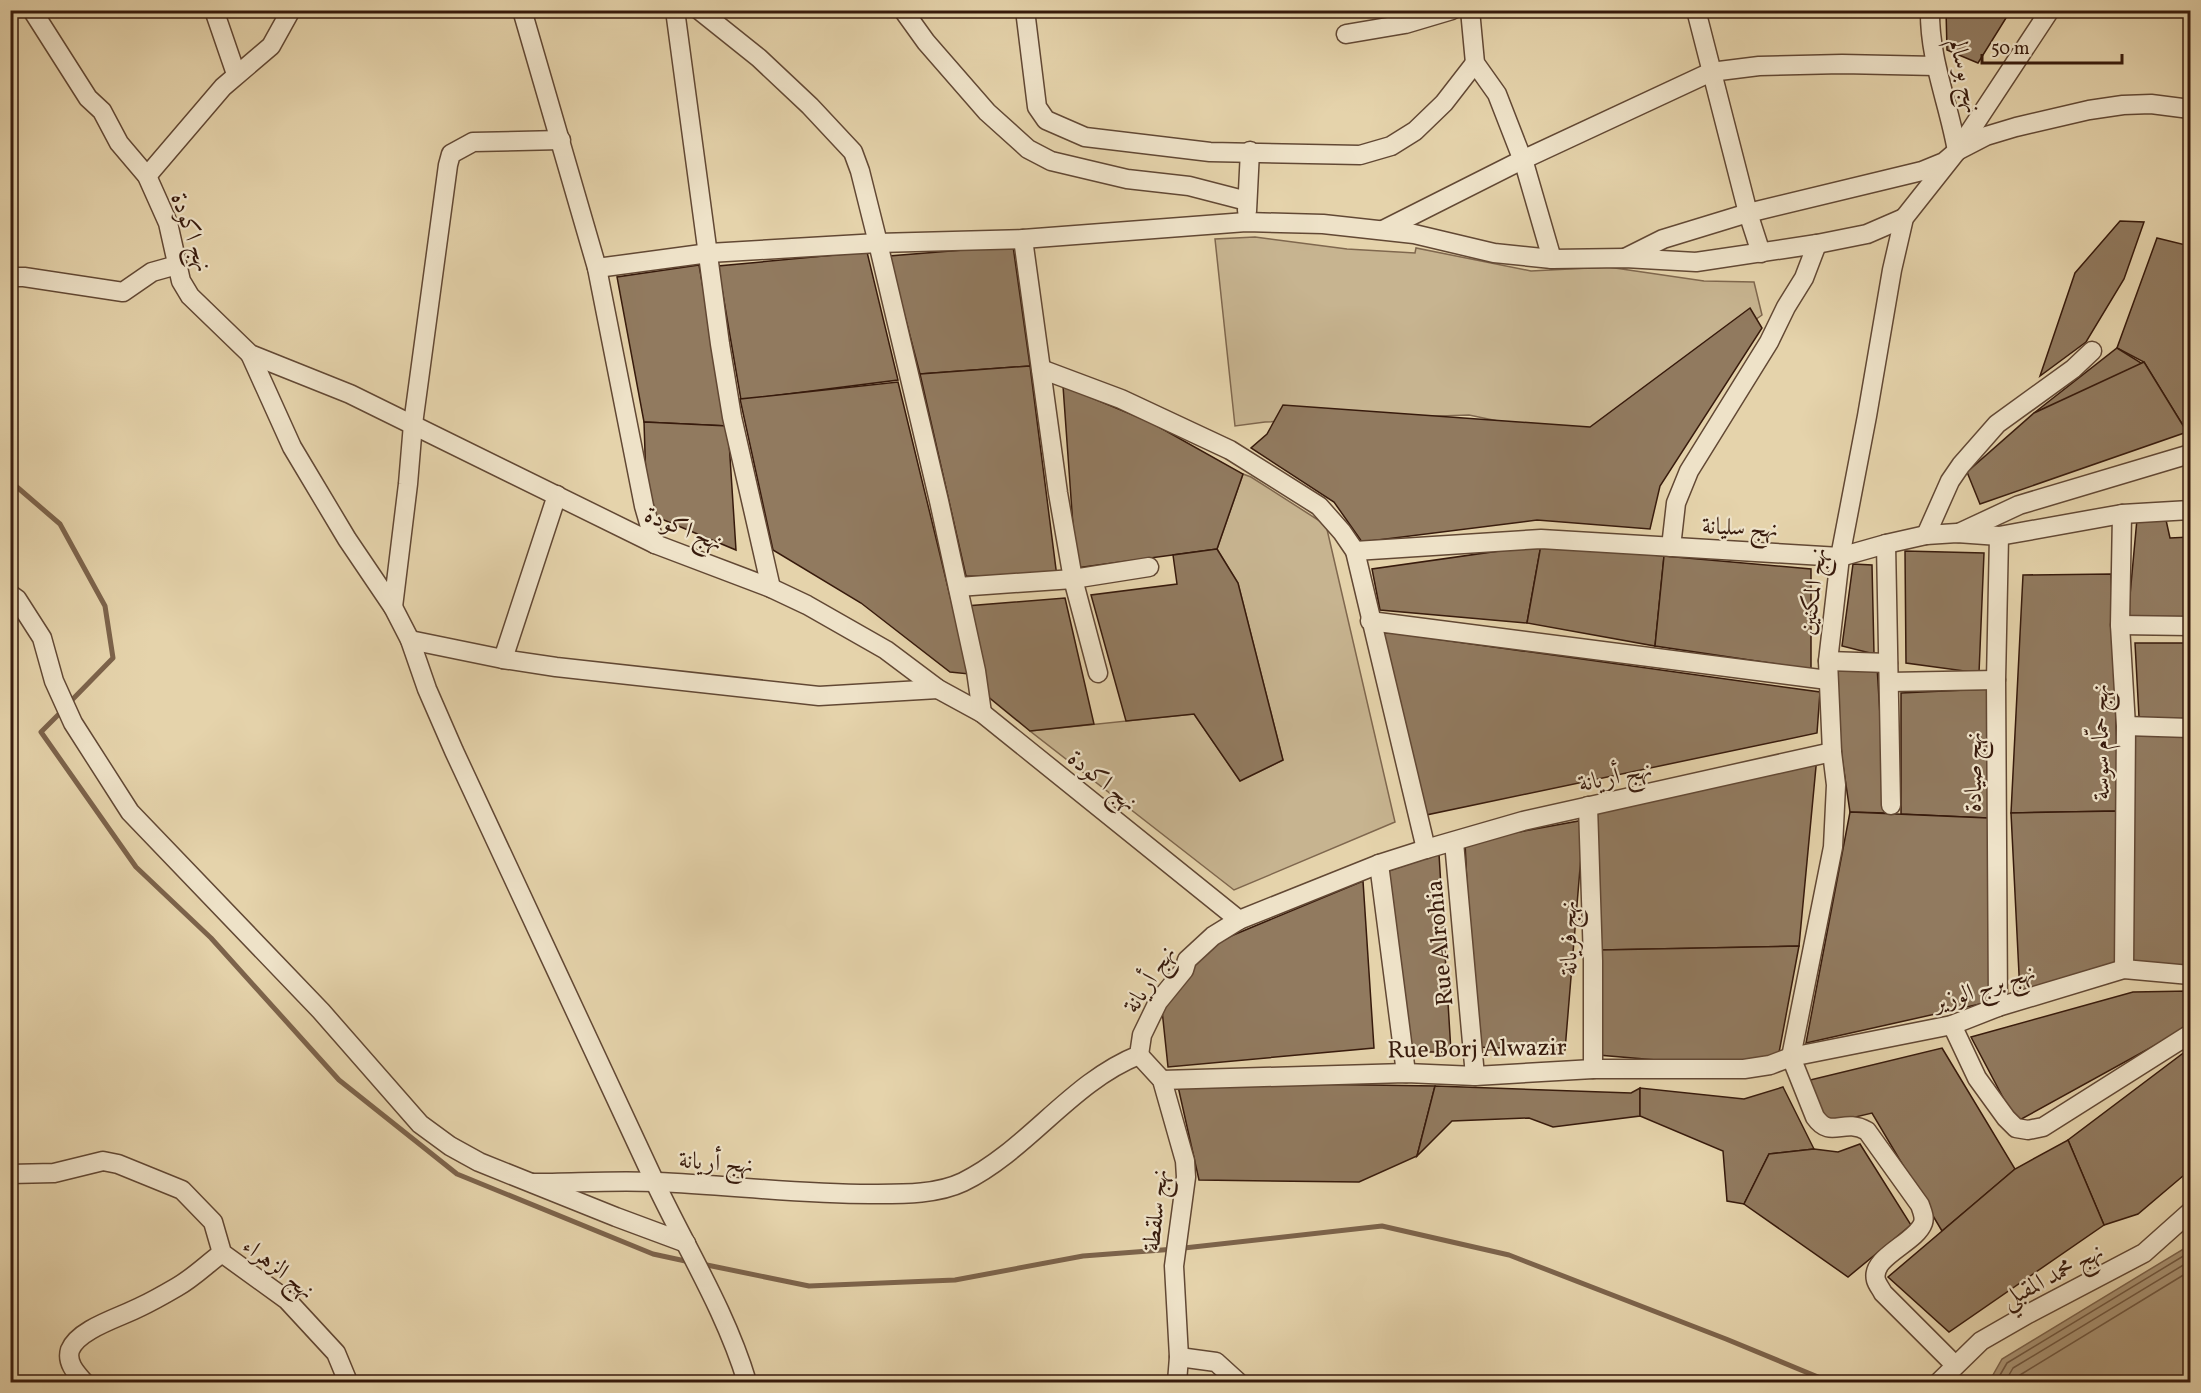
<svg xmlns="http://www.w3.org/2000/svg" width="2201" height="1393" viewBox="0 0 2201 1393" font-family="Vollkorn,Amiri,serif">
	<rect width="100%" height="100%" fill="#e5d3ab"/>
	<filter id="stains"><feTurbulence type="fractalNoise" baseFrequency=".00333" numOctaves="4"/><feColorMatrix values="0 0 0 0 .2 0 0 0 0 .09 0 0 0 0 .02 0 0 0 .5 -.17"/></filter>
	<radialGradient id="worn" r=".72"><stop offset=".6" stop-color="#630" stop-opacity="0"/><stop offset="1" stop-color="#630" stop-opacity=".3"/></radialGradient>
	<g fill="#c7b490" stroke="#7f674e" stroke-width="1.5">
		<polygon points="1255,237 1347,249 1415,253 1416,248 1531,271 1608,267 1704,281 1754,282 1762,315 1631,408 1596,441 1469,415 1265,422 1235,426 1215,239"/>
		<polygon points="1243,474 1251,477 1326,525 1395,822 1234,890 1030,731 1194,714 1240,781 1283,760 1238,583 1217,549"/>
	</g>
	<polygon fill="#aa9475" stroke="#7c634b" stroke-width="1.5" points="2190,1245 2190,1382 1989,1382 2002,1359"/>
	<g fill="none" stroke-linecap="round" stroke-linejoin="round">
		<g stroke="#705740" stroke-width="1.5">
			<polyline points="1996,1382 2007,1363 2190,1252"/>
			<polyline points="2005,1382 2013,1368 2190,1261"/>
			<polyline points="2015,1382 2020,1375 2190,1271"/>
		</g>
		<g stroke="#7c634b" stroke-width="5">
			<polyline points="10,481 60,524 105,606 113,658 69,703"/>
			<polyline points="63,710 41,732 136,867 211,938 339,1080 457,1174 653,1254 690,1262"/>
			<polyline points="702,1264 809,1286 955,1280 1083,1256 1175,1249 1382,1226 1509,1255 1726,1339 1830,1382"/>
		</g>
	</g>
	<g fill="#917a5f" stroke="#371a0c" stroke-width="1.5">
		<polygon points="1946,10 2011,10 1978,63 1947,50"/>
		<polygon points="2120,221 2144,222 2124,279 2086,342 2040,376 2075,273"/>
		<polygon points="2157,238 2190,246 2190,426 2187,432 2144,362 2117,348"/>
		<polygon points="1013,246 1030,366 920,374 889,256"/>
		<polygon points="867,252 898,380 741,400 718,266"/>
		<polygon points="699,265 728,426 644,422 617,277"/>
		<polygon points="1750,308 1762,328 1660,486 1650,529 1537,520 1362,542 1334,502 1251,448 1267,434 1283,405 1590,427"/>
		<polygon points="2117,348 2146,366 2034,413"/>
		<polygon points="2144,362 2187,432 1980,504 1967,472 2034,413"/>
		<polygon points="1030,366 1057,577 966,576 920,374"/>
		<polygon points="898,382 969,674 950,672 861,603 773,550 740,399"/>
		<polygon points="1063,386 1150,422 1243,474 1217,549 1076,568"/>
		<polygon points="644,422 728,426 736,550 647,513"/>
		<polygon points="2137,519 2166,520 2170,538 2190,537 2190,618 2128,617"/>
		<polygon points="1541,545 1527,623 1380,610 1372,569"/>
		<polygon points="1541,545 1664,556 1655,646 1527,623"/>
		<polygon points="1217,549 1238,583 1283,760 1240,781 1194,714 1126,721 1091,595 1177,584 1173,555"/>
		<polygon points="1905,551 1984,553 1979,673 1906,663"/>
		<polygon points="1664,556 1811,569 1811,669 1655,646"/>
		<polygon points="1853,564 1872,565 1874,654 1842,646"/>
		<polygon points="2111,574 2119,811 2011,813 2023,575"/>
		<polygon points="1065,598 1094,724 1030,731 986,695 966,606"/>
		<polygon points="1383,633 1393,633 1820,692 1817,733 1426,815"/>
		<polygon points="2135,643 2190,643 2190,722 2139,717"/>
		<polygon points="1877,666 1886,813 1850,812 1829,670"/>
		<polygon points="1987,689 1988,818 1901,814 1901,693"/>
		<polygon points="2133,733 2190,736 2190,969 2125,967"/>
		<polygon points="1817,756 1799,946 1600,950 1597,805"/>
		<polygon points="2119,811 2115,968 2020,994 2011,813"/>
		<polygon points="1850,812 1988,818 1989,1002 1806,1043"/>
		<polygon points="1584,820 1565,1050 1474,1047 1465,842"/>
		<polygon points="1439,854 1451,1052 1407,1052 1388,871"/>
		<polygon points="1363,881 1374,1048 1168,1067 1162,1010 1194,955 1231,936"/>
		<polygon points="1799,946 1778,1058 1715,1065 1598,1055 1600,950"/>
		<polygon points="2190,991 2190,1026 2016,1122 1971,1037 2133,992"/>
		<polygon points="1942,1048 2015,1169 1942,1231 1872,1113 1826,1124 1806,1081"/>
		<polygon points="2190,1048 2190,1170 2138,1214 2104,1225 2068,1140"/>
		<polygon points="1177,1082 1435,1086 1417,1156 1359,1182 1199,1180"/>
		<polygon points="1435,1086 1631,1093 1640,1088 1640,1116 1553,1127 1529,1118 1452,1121 1417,1156"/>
		<polygon points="1783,1087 1814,1149 1769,1154 1744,1204 1727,1201 1723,1151 1640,1116 1640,1088 1744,1099"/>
		<polygon points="2068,1140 2104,1225 1949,1332 1888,1277 2015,1169"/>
		<polygon points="1860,1144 1911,1225 1848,1277 1744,1204 1769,1154 1814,1149 1838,1152"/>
	</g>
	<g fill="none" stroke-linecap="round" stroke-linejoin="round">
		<g stroke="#624834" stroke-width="21">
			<g id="minor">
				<polyline points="32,10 88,98 102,111 119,143 147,176 168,223 181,281 190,296 250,354 350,394 655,544 771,588 807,605 886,650 938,689 982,713 1239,920"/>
				<polyline points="214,10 236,74"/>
				<polyline points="522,10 597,268 644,506 655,544"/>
				<polyline points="675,10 720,344 732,417 771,588"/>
				<polyline points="699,10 759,58 810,106 853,152 860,171 878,243 939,501 976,671 982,713"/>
				<polyline points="903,10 926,42 987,112 1028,149 1051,161 1127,179 1189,186 1247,201"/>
				<polyline points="1025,10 1037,107 1046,120 1085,137 1210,152 1360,155 1391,146 1415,131 1444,103 1475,63"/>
				<polyline points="1470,10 1475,63 1497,94 1525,166 1552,259"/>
				<polyline points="1696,10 1748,213 1761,253"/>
				<path d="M1930,10C1929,59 1949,104 1957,151"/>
				<polyline points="1346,34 1405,24 1452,10"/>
				<polyline points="147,176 223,87 271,46 291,10"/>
				<polyline points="1247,211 1250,151"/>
				<polyline points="1383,230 1522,160 1711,72 1759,66 1842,64 1936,66"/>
				<polyline points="1023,239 1058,493 1073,579 1098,673"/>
				<polyline points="1625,258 1663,239 1748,213 1922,171 1944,162 1957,151 1986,136 2016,127 2089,110 2123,105 2151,104 2190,109"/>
				<polyline points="597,268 709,253 878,243 1023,239 1246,222 1323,224 1414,234 1494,253 1552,259 1625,258 1696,262 1817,244 1867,234 1904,218"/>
				<polyline points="10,277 24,277 123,292 152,272 177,265"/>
				<path d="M250,354L292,447L347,539L393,607L410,640L427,689L454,751C520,893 586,1034 652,1176C684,1245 725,1309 747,1382"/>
				<polyline points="1041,369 1121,399 1230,450 1319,506 1342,532 1355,551 1426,849"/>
				<polyline points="2122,514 2120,625 2126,726 2124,969"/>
				<polyline points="1959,533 2019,505 2190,454"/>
				<polyline points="1926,535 1950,481 1961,465 1997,424 2073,369 2092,351"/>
				<polyline points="1886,544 1891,805"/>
				<polyline points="1671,547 1676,503 1689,471 1769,342 1786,307 1804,278 1817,244"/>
				<polyline points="1355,551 1541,539 1840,557 1886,544 1926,535 1957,533 1999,536 2122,514 2190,510"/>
				<polyline points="958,587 1073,579 1149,567"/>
				<polyline points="10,594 17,599 42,638 54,681 73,723 130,812 321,1011 420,1124 450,1146 479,1162 616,1217 686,1243"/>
				<polyline points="393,607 408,484 413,424 448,165 451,154 473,142 561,140"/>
				<polyline points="1370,621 1828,680"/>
				<polyline points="2120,625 2190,626"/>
				<polyline points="410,640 503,659 556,667 819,696 938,689"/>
				<polyline points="503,659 557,495"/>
				<polyline points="1828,661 1888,663"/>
				<polyline points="1889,682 1996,680"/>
				<polyline points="2126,726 2190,728"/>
				<polyline points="1588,806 1593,961 1593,1069"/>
				<polyline points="1454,842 1475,1076"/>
				<polyline points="1379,864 1406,1073"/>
				<polyline points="1998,1007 1996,680 1999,536"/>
				<polyline points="1952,1025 1977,1078 2006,1118 2016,1128 2028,1130 2043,1127 2190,1034"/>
				<polyline points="1139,1055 1162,1080 1185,1161 1186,1177 1174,1266 1179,1357 1177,1382"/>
				<polyline points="1791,1057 1833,847 1836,785 1832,752 1828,661 1840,557 1867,416 1892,270 1904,218 1957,151 2050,10"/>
				<path d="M1791,1057L1815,1117C1831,1140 1843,1117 1867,1131L1920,1205C1922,1211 1925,1217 1923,1223C1916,1243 1870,1257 1876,1280C1877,1284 1881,1289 1883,1293L1955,1365"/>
				<polyline points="1162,1080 1406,1073 1475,1076 1593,1069 1744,1069 1770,1065 1791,1057 1952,1025 1998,1007 2124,969 2190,975"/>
				<polyline points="10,1174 54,1173 103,1161 118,1164 182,1190 213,1222 222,1253 287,1300 336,1353 348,1382"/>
				<path d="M533,1183C574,1183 615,1180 656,1182C730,1185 804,1195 878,1194C905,1194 938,1194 963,1182C1028,1150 1071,1082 1139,1055L1142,1035L1158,1002L1184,970L1187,960L1213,936L1239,920L1379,864L1426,849L1523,821L1832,752"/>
				<polyline points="1179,1357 1216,1362 1238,1382"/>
				<path d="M84,1382C77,1374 66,1363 70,1350C78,1329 121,1317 140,1307C153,1301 165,1294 177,1287C193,1278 207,1264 222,1253"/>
				<polyline points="1939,1382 1981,1341 2028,1314 2144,1253 2190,1212"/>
			</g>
		</g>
		<use href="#minor" stroke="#eee2c8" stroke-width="18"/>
	</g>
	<g text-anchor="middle" stroke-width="4.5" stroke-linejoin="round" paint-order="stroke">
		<g font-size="24" fill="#371a0c" stroke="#eee2c8">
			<text transform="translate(1966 76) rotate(77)" y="8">نهج بوسالم</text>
			<text transform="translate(192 232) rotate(71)" y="8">نهج اكودة</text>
			<text transform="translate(1740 527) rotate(3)" y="8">نهج سليانة</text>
			<text transform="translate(684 528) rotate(22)" y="8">نهج اكودة</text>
			<text transform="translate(1812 591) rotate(-82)" y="8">نهج المكنين</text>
			<text transform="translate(2100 742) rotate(-91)" y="8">نهج حمّام سوسة</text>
			<text transform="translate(1973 772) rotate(-90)" y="8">نهج صيادة</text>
			<text transform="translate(1615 776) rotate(-12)" y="8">نهج أريانة</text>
			<text transform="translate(1103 780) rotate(39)" y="8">نهج اكودة</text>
			<text transform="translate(1568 938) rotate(-91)" y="8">نهج فريانة</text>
			<text transform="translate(1439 943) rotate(-95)" y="8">Rue Alrohia</text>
			<text transform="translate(1149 979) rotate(-57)" y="8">نهج أريانة</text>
			<text transform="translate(1984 987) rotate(-18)" y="8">نهج برج الوزير</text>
			<text transform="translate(1477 1048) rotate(-1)" y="8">Rue Borj Alwazir</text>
			<text transform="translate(716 1162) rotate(4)" y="8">نهج أريانة</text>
			<text transform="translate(1155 1210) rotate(-84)" y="8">نهج سلقطة</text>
			<text transform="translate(279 1268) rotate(38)" y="8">نهج الزهراء</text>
			<text transform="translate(2052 1275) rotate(-28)" y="8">نهج محمد المقبلي</text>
		</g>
	</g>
	<rect width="2201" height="1393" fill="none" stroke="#e5d3ab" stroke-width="36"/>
	<rect x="12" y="12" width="2177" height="1369" fill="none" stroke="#371a0c" stroke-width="3"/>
	<rect x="18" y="18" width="2165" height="1357" fill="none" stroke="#371a0c" stroke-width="1.5"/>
	<path d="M1982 54v9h140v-9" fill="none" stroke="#371a0c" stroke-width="3"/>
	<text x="1991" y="54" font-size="18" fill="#371a0c" stroke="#eee2c8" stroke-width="4.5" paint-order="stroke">50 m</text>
	<rect width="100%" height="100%" filter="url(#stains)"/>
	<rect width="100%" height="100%" fill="url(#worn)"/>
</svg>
